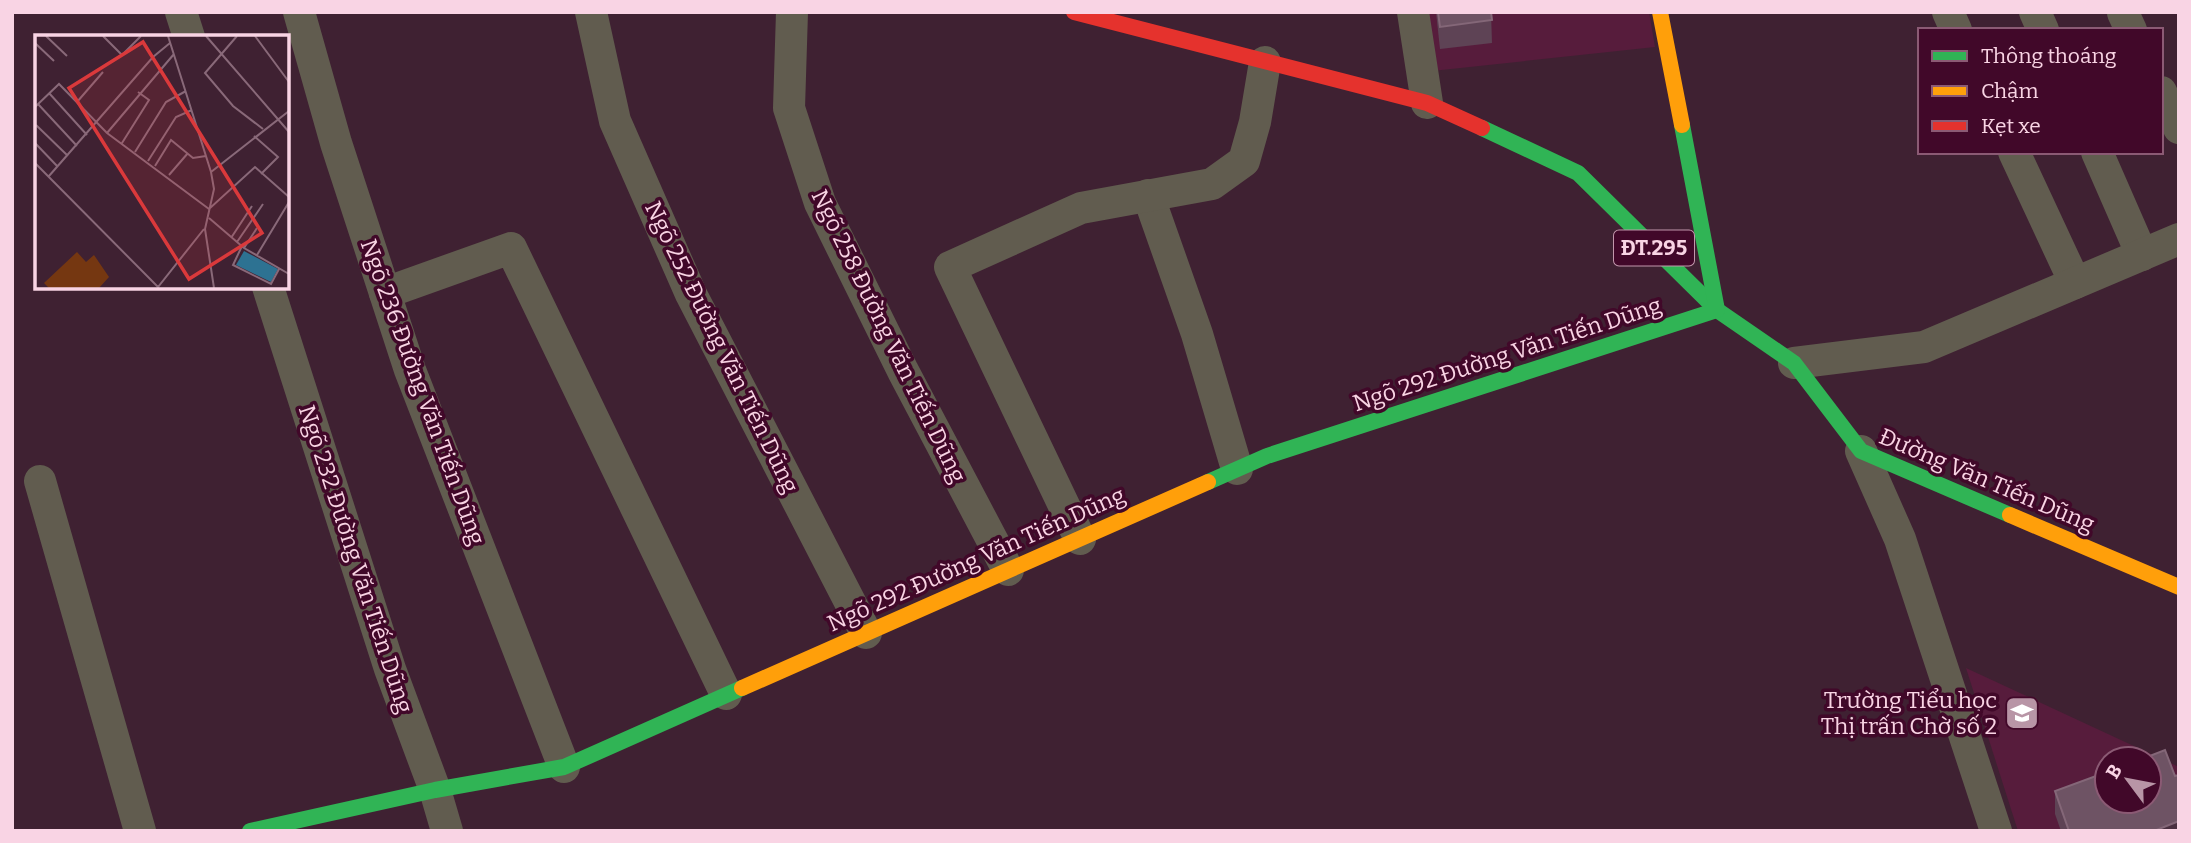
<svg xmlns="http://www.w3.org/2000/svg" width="2191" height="843" viewBox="0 0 2191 843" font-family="Bitter,serif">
	<rect width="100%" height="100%" fill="#3f2132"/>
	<g fill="#571c3c" fill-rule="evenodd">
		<polygon points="1424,12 1649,12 1655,47 1432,71"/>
		<path d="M1966,668L2179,767V831H2018ZM2107,759H2149V801H2107Z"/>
	</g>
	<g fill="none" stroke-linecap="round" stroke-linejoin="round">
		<g stroke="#615c4f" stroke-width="32">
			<polyline points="181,12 189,37"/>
			<polyline points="299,12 336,143 410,370 564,767"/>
			<polyline points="591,12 615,121 691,294 866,633"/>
			<polyline points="792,12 789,108 820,203 903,371 1008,570"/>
			<polyline points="1413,12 1427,103"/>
			<polyline points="1948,12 1956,30"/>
			<polyline points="2035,12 2043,30"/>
			<polyline points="2123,13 2131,30"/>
			<polyline points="2161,92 2179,128"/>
			<polyline points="2014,152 2075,283"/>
			<polyline points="2097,152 2142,255"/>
			<polyline points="1148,195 1197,334 1237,469"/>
			<polyline points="268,287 390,669 435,790 447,831"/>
			<polyline points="385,293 511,248 726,694"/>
			<polyline points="1794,363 1924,347 2179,239"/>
			<polyline points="1861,451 1900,539 1996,831"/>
			<polyline points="40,481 140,831"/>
			<polyline points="1080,539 950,267 1081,208 1212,184 1244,161 1255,122 1265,62"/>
		</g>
		<g stroke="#30b455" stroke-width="16">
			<polyline points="1482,128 1578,173 1717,310 1794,363 1861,451 2010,515"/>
			<polyline points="1208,482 1267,456 1717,310 1682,125"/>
			<polyline points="250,831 435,790 564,767 742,688"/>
		</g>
		<g stroke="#ff9f0a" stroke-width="16">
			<polyline points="1660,12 1682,125"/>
			<polyline points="2010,515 2179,587"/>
			<polyline points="742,688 1208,482"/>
		</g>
		<polyline stroke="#e5322d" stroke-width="16" points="1074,12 1427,103 1482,128"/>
	</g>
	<g fill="#5e4355">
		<polygon points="1436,12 1491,12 1492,43 1440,49"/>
		<polygon points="2055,791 2179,831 2061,831 2055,814"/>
	</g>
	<polygon fill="#4a2f40" points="2179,821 2179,831 2154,831"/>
	<g fill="#6e5364" stroke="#846778" stroke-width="2">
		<polygon points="1438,12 1491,12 1492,20 1440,27"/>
		<polygon points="2165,750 2175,776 2179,775 2179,821 2154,831 2069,831 2055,791 2107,772 2107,801 2149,801 2149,759 2142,759"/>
	</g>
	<defs>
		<g id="school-square" transform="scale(1.75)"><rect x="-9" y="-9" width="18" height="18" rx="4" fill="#b895a6" stroke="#410829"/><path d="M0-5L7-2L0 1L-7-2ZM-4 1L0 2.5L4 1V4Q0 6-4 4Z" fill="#fff"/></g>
	</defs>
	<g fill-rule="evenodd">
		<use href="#school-square" x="2022" y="713"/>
	</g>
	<g text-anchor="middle" stroke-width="7" stroke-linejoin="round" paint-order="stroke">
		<rect fill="#410829" stroke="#c297ac" stroke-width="2" x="1614" y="230.5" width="80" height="35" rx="5"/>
		<g font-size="21" font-weight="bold" fill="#f9d4e4">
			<text x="1654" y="255">ĐT.295</text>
		</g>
		<g font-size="23" fill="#f9d4e4" stroke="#410829">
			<text transform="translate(889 336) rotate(64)" y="8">Ngõ 258 Đường Văn Tiến Dũng</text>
			<text transform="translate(722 347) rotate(64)" y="8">Ngõ 252 Đường Văn Tiến Dũng</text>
			<text transform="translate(1507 354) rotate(-18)" y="8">Ngõ 292 Đường Văn Tiến Dũng</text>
			<text transform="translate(423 392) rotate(70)" y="8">Ngõ 236 Đường Văn Tiến Dũng</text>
			<text transform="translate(1987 480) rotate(23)" y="8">Đường Văn Tiến Dũng</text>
			<text transform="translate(356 559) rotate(72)" y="8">Ngõ 232 Đường Văn Tiến Dũng</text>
			<text transform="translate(976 559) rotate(-24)" y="8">Ngõ 292 Đường Văn Tiến Dũng</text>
		</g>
		<g font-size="23" fill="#f9d4e4" stroke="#410829" text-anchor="end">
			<text x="1997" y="708">Trường Tiểu học<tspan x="1997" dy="26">Thị trấn Chờ số 2</tspan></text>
		</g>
	</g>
	<g transform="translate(35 35)">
		<rect width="254" height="254" fill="#3f2132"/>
		<path d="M42,217L51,227L59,220L74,242L64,253H14L9,248Z" fill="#753711"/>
		<path d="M209,216L243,234L236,247L201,230Z" fill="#2d7292"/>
		<path fill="none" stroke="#896979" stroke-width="2" d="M11,1L32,21M68,1L87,20L106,1M133,1L176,137L179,154L170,194L179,253M171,1L254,97M202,1L170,38L198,71L228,94M220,1L254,47M0,8L19,26M14,58L52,100M42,67L68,37M3,69L42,111M0,72L24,49L72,98L174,174L220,132L254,162M1,90L33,121M72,98L139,19M219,101L243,122L226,139M0,108L23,132M87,108L114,65L103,57M100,117L131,67L151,56M113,126L141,82L157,75M0,128L123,252L169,194M120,131L136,105L158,123L171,121M176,137L254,76M134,140L153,118M14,141L118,22L135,8M174,183L209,213L254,239M196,203L217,171M202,207L228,169M207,211L198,230L236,249L244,234M209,213L222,193M222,220L254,167"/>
		<path fill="#da393b" fill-opacity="0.15" stroke="#da393b" stroke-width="3.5" d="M108,7L227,198L154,244L34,53Z"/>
		<rect width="254" height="254" fill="none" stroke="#f9d4e4" stroke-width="3.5"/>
	</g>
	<rect width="2191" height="843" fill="none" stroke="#f9d4e4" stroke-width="28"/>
	<rect x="1918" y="28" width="245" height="126" fill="#410829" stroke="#8b5a74" stroke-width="2"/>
	<rect x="1932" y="51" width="35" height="10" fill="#30b455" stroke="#8b5a74" stroke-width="2"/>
	<text x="1981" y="63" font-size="21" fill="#f9d4e4">Thông thoáng</text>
	<rect x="1932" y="86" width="35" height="10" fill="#ff9f0a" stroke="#8b5a74" stroke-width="2"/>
	<text x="1981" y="98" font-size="21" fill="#f9d4e4">Chậm</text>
	<rect x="1932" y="121" width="35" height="10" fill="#e5322d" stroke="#8b5a74" stroke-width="2"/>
	<text x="1981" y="133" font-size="21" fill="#f9d4e4">Kẹt xe</text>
	<g transform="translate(2128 780) rotate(302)"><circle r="33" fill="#410829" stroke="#8b5a74" stroke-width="2"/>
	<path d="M0-5L12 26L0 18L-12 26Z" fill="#b895a6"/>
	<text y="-10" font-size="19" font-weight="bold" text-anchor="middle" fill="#f9d4e4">B</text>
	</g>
</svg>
